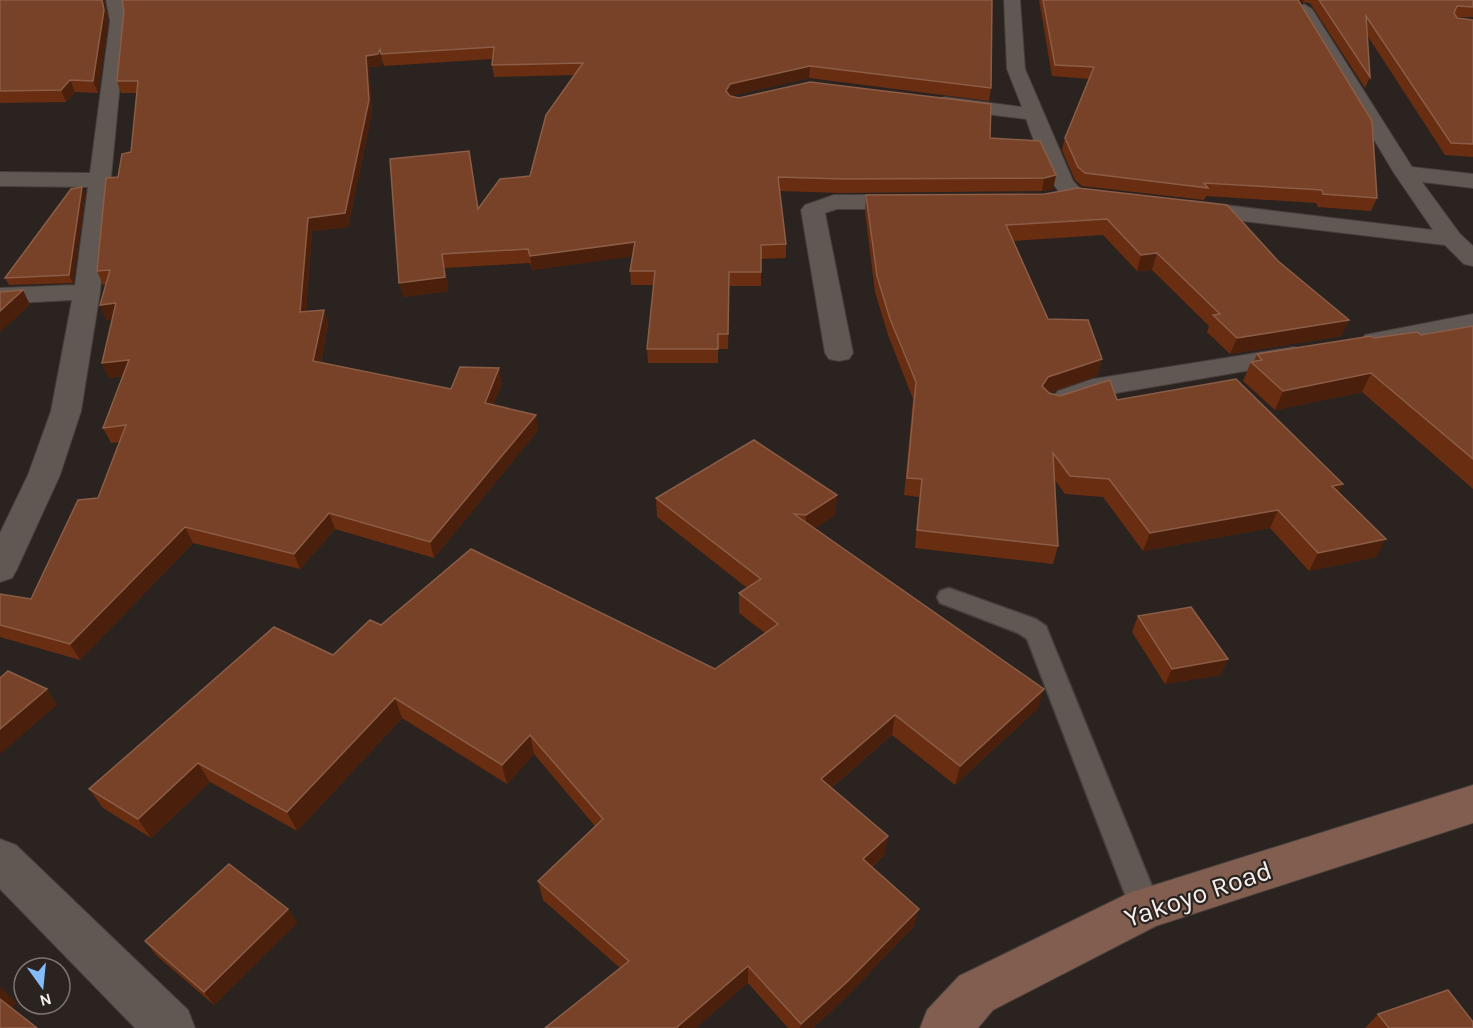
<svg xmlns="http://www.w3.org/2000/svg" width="1473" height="1028" font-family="Karla,sans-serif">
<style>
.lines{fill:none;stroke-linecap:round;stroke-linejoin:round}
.lane-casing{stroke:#453e3b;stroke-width:3}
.street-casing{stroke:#453e3b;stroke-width:2}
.secondary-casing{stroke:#453e3b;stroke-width:2}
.lane{fill:#615753;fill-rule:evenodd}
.street{fill:#615753;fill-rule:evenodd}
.secondary{fill:#815e4f;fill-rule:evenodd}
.wall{fill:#692d11}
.shaded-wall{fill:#4a200c}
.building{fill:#784228;stroke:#8b5d47;stroke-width:1.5}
.labels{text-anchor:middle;stroke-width:4.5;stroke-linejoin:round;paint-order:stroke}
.near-street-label{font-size:27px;fill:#f5efed;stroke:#2b231f}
</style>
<rect width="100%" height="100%" fill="#2b231f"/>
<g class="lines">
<defs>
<polygon id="lane" points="949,588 1036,619 1046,626 1161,908 1156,918 1145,923 1134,918 1027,639 1018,633 940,603 937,597 940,591"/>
<g id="street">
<polygon points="106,0 122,0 126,21 100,292 81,411 60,475 17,569 12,578 0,582 0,533 28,475 51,411 72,300 0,304 0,288 75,285 88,187 0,186 0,172 90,173 110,21"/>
<path d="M1004,0H1020L1025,69L1073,181L1085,194L1082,199C1050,207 1036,143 1026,119L945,109L938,107L935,103L938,99L945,97L1022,107L1007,69Z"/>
<polygon points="1304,4 1312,9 1412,167 1473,174 1473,188 1422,182 1460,234 1473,246 1473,266 1464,264 1445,245 1192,215 1184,213 1180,208 1184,203 1192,201 1433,230 1394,173 1296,9"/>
<polygon points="834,195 910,195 918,197 921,202 918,207 910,209 837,209 825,213 853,353 849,359 839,361 829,359 825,353 801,210 805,205"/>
<polygon points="1473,314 1473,330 1375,349 1365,347 1361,341 1365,335 1375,333"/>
<polygon points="1294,347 1304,349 1308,355 1304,361 1099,396 1068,406 1058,403 1053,397 1058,391 1093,379"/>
<polygon points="0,839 16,845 188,1010 195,1028 135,1028 0,889"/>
</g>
<polygon id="secondary" points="1473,785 1473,823 1156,926 993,1010 978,1028 920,1028 927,1010 959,976 1129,893"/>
</defs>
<use href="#lane" class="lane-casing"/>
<use href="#street" class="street-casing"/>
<use href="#secondary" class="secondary-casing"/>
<use href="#lane" class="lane"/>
<use href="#street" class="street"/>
<use href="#secondary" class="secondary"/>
</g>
<g class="wall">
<polygon points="0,0 104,0 108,21 98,93 75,92 66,102 0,103"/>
<polygon points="992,0 991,88 989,101 809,78 730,96 990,138 1056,175 1053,189 1042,191 841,193 779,191 786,244 786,258 761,259 761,286 729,286 728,349 718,349 718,363 648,363 647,349 654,285 631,285 630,271 632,256 532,270 530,263 445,268 448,291 403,297 479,209 530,176 575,75 494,77 492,65 493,59 384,66 382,60 381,66 369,67 372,112 348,227 312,231 306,312 324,310 328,324 321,362 451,389 502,383 493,405 538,430 434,558 335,529 300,569 193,543 80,660 0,637 0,594 31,599 98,498 120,442 111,443 103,428 123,376 109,378 102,363 112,319 106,320 106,285 103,285 97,271 118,177 131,152 137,93 121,93 117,81 124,10"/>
<polygon points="1039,0 1473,0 1473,17 1456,17 1457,18 1473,20 1473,157 1445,155 1367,35 1370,77 1365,88 1310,3 1303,2 1300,4 1377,198 1371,211 1318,207 1316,203 1206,196 1204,200 1082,186 1075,180 1062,150 1065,138 1090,79 1052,76"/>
<polygon points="85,194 73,283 9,285 5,278"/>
<polygon points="1045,194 1278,261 1349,320 1341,336 1230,354 1207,332 1209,326 1152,270 1137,271 1103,235 1013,241 1048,319 1102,359 1097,376 1048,393 1060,396 1117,400 1339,493 1376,557 1309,571 1270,528 1143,551 1103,497 1065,494 1054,479 1058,546 1053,564 915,548 919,497 904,495 913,399 888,335 875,292 865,211 866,195"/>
<polygon points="1473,326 1473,489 1362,392 1275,410 1243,381 1251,362 1254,361 1257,354 1374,338 1421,335"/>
<polygon points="837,495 835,515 815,528 1038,708 955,785 892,735 831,788 888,836 884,855 872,867 914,926 845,998 813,1028 788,1028 748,983 620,968 543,900 538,881 595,826 534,754 507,784 402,718 297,831 210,782 151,838 103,808 89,789 333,655 381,625 715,669 765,633 739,613 739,593 747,588 657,517 656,498"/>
<polygon points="1138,616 1228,659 1220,675 1165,684 1132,632"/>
<polygon points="288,909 297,923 214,1005 156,955 145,941"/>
<polygon points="1378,1014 1473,1028 1366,1028 1366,1027"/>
</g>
<g class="shaded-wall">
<polygon points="102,0 104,0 108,21 98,93 93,81"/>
<polygon points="1297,0 1304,0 1303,2 1294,10"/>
<polygon points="380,49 382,60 381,66 369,67 372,112 348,227 312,231 305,326 300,312 308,218 366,56"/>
<polygon points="810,66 809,78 730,96 726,91 730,84"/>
<polygon points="70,80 75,92 66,102 61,90"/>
<polygon points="1056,175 1053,189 1042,191 1044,178"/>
<polygon points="82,187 85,194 73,283 69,275"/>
<polygon points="635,242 636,256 532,270 530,256"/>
<polygon points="1157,253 1152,270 1137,271 1141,255"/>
<polygon points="442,254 448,291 403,297 399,283"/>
<polygon points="23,290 30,305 0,332 0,311"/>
<polygon points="116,303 122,318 106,320 100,305"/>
<polygon points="324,310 328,324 318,376 313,361"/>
<polygon points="1349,320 1341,336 1230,354 1237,338"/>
<polygon points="1102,359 1097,376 1044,394 1042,386 1048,377"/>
<polygon points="129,360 136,374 109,378 102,363"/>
<polygon points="499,368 502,383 488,418 485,403"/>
<polygon points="1371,373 1362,392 1275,410 1283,391"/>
<polygon points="536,415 538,430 434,558 430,542"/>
<polygon points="1343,484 1334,502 1332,486"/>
<polygon points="837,495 835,515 805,535 806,515"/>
<polygon points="1278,510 1270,528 1143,551 1150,533"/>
<polygon points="329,513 335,529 300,569 294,554"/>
<polygon points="185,527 193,543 80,660 70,644"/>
<polygon points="1386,539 1376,557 1309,571 1318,553"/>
<polygon points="1228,659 1220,675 1165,684 1172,669"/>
<polygon points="47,689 57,705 0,754 0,729"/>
<polygon points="1044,689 1038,708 955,785 960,766"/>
<polygon points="395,698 402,718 297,831 287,812"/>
<polygon points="895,715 892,735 819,798 821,779"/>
<polygon points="530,735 534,754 507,784 502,765"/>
<polygon points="198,763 210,782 151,838 138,819"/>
<polygon points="888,836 884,855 860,877 863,859"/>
<polygon points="288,909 297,923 214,1005 204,992"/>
<polygon points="919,909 914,926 845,998 813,1028 800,1028 801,1024"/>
<polygon points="748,966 748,983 696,1028 676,1028"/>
<polygon points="0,987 17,1003 10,1009 0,1000"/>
</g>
<g class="building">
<polygon points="0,0 102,0 104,10 93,81 70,80 61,90 0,91"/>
<polygon points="122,0 992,0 991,88 810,66 730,84 726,91 730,96 739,98 810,82 991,104 990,138 1040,141 1056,175 1044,178 842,179 778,177 786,244 761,245 761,272 729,272 728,334 718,334 718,349 647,349 655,271 630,271 635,242 530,256 528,249 442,254 445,277 399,283 390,159 469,151 478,209 500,179 530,176 546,115 583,63 492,65 494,47 381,54 380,49 378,54 366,56 369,100 345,213 308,218 300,312 324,310 313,361 451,389 460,367 499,368 485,403 536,415 430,542 329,513 294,554 185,527 70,644 0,625 0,594 31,599 78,500 98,498 126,425 103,428 129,360 102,363 116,303 100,305 110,270 97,271 106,178 118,177 122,154 131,152 138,81 117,81 124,10"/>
<polygon points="1043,0 1298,0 1372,121 1377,198 1323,194 1322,190 1204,183 1208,188 1085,173 1078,167 1065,138 1094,67 1055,65"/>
<polygon points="1319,0 1473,0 1473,7 1457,6 1454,13 1457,18 1473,20 1473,144 1451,143 1366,16 1370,77"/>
<polygon points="82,187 69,275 5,278 71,189"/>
<polygon points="1078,188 1227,205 1278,261 1349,320 1237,338 1213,315 1220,314 1157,253 1141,255 1107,219 1006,225 1048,319 1088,320 1102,359 1048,377 1042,386 1049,393 1060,396 1110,380 1117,400 1236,379 1343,484 1332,486 1386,539 1318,553 1278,510 1150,533 1109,479 1070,476 1053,453 1058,546 917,530 922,479 907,478 916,382 890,319 877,276 866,195 1045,194"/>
<polygon points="23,290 0,311 0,292"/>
<polygon points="1473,326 1473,459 1371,373 1283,391 1251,362 1262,360 1257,354 1371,336 1374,338 1417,332 1421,335"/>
<polygon points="754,440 837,495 806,515 794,514 1044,689 960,766 895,715 821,779 888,836 863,859 919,909 848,981 801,1024 748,966 676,1028 545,1028 629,961 538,881 603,819 530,735 502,765 395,698 287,812 198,763 138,819 89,789 274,627 333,655 370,620 381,625 471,549 715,669 778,624 739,593 761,579 656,498"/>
<polygon points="1191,607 1228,659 1172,669 1138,616"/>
<polygon points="8,671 47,689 0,729 0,678"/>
<polygon points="229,864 288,909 204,992 145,941"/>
<polygon points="1448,990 1473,1022 1473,1028 1389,1028 1378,1014"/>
<polygon points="0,999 37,1028 0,1028"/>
</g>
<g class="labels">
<g class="near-street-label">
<text transform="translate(1198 894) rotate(-19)" y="9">Yakoyo Road</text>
</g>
</g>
<g transform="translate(42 986) rotate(165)"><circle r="28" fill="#2b231f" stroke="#7c7571" stroke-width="1.5"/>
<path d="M0-4.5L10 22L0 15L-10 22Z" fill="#84bcfb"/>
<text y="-9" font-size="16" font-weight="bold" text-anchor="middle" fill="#f5efed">N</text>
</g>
</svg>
